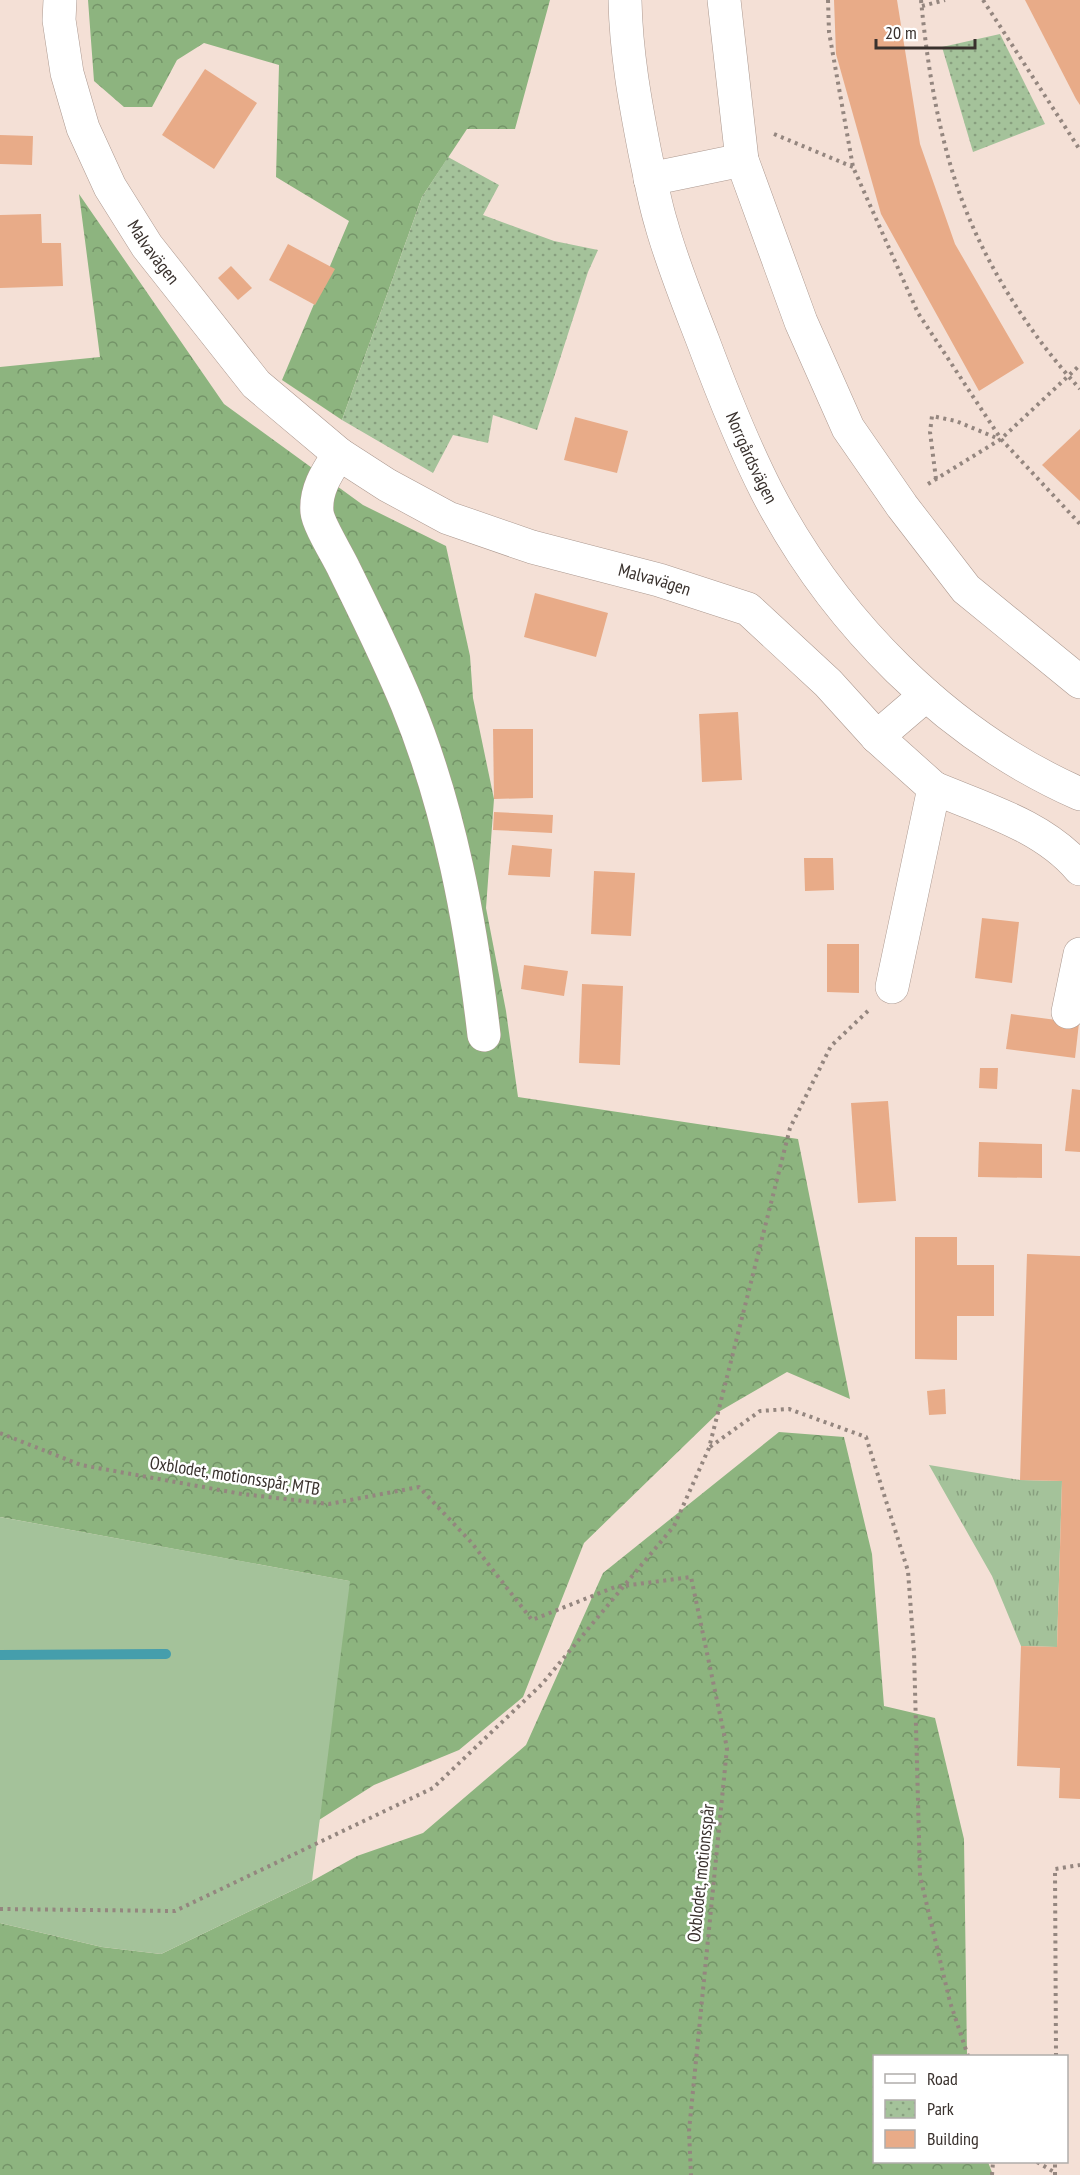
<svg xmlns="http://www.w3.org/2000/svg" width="1080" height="2175" font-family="'PT Sans Narrow',sans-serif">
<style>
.grass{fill:url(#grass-tufts)}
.forest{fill:url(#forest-crowns)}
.park{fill:url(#park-dots)}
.pitch{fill:#a4c29a}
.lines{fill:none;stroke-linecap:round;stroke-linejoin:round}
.stream{stroke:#459eac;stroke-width:10}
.building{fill:#e8ab88}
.minor-casing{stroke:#ac9990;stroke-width:34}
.path{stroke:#94867f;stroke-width:4;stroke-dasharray:3 4.5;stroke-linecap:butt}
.minor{stroke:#fff;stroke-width:33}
.labels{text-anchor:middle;stroke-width:5;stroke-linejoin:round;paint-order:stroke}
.street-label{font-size:18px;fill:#39312d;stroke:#fff}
</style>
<defs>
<pattern id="grass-tufts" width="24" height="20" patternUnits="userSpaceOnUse" patternTransform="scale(1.5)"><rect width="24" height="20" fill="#a4c29a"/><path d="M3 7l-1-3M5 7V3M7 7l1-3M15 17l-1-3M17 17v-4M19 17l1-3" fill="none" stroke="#879e7e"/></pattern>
<pattern id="forest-crowns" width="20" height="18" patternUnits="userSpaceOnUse" patternTransform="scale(1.5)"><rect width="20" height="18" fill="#8db47f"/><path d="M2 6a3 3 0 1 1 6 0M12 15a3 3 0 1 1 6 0" fill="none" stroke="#749368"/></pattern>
<pattern id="park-dots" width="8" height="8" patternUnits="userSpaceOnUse" patternTransform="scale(1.5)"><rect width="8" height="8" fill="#a4c29a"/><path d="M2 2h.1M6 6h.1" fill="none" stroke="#879e7e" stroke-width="1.8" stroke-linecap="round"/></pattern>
</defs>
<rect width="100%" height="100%" fill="#f4e0d6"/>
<polygon class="grass" points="929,1465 1020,1480 1062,1481 1057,1647 1021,1646 992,1576"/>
<g class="forest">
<polygon points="88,0 550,0 515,129 467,129 422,197 342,420 282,380 349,221 276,177 279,65 204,43 177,60 152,107 124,107 94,81"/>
<polygon points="79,194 224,404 363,505 446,546 470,656 473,698 494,799 486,908 506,1011 518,1097 798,1139 850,1399 787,1372 720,1411 584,1543 523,1697 459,1750 374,1785 319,1820 349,1581 0,1517 0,367 100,357"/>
<polygon points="779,1432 844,1437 872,1554 884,1706 935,1718 964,1839 967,2056 874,2056 874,2162 988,2162 993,2175 0,2175 0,1923 102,1947 161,1954 312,1881 357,1856 423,1833 526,1745 603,1573"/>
</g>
<g class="park">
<polygon points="1000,34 1045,124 973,152 942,47"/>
<polygon points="448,157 499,185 483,215 554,241 598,250 588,272 537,430 493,415 488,443 453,435 433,473 342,420 422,197"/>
</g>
<polygon class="pitch" points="0,1517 350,1581 312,1881 161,1954 102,1947 0,1923"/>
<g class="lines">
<polyline class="stream" points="0,1655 166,1654"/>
</g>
<g class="building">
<polygon points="834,0 897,0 920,144 955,244 1024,363 979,391 881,214 836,54"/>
<polygon points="1025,0 1080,0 1080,105 1076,99"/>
<polygon points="205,69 257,103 214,169 162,135"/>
<polygon points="0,135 33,136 32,165 0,164"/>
<polygon points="41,214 42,243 61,243 63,286 0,288 0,215"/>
<polygon points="288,244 335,269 315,305 269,280"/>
<polygon points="231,266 252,288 238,300 218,278"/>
<polygon points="575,417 628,431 617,473 564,460"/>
<polygon points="1080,429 1080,501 1042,465"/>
<polygon points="535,593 608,613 596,657 524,637"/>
<polygon points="738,712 742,780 702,782 699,714"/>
<polygon points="493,729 533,729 533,798 494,799"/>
<polygon points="494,812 553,815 552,833 493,830"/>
<polygon points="512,845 552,849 550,877 508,875"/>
<polygon points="804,858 833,858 834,890 805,891"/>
<polygon points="594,871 635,873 631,936 591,934"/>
<polygon points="982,918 1019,922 1012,983 975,978"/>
<polygon points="827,944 859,944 859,993 827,992"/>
<polygon points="524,965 568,971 564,996 521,989"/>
<polygon points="582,984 623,986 620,1065 579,1063"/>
<polygon points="1011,1014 1079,1023 1075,1058 1006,1049"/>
<polygon points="980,1068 998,1068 997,1089 979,1088"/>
<polygon points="1072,1089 1080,1090 1080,1152 1065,1151"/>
<polygon points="888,1101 896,1201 858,1203 851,1103"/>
<polygon points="979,1142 1042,1144 1042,1178 978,1177"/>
<polygon points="915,1237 957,1237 957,1265 994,1265 994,1316 957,1316 957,1360 915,1359"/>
<polygon points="1027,1254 1080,1256 1080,1799 1059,1798 1060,1768 1017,1766 1021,1646 1057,1647 1062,1481 1020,1480"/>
<polygon points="945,1389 946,1414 929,1415 927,1391"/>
</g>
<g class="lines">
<defs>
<g id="minor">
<path id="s1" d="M60,0L59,20L67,73L83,128L110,187L147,246L256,384L339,454L387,485L448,518L532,547L659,580L748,609L828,683L877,737L926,695"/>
<path id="s2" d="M625,0C626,52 635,102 645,153C650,176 654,200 661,223C672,263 688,302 703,341C722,392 742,443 767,492C834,621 946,735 1080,794"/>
<polyline points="724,0 742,160 801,322 848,428 902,506 966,589 1080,682"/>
<polyline points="650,179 742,160"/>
<path d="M339,454C328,471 315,489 317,512C318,524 338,556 344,569C366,614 388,658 407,704C450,809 471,923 484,1035"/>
<polyline points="877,737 934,788 892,987"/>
<path d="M934,788C984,809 1044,826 1080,869"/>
<polyline points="1068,1012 1080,954"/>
</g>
</defs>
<use href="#minor" class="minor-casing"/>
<g class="path">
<polyline points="828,0 829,32 853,167 918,313 1001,439 1080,524"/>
<path d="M921,0C928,72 940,146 967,213C993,277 1034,339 1080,389"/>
<polyline points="983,0 1080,150"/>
<polyline points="922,6 945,0"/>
<polyline points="774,134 853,167"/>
<polyline points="936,479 930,432 932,416 956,421 999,439"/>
<polyline points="928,484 1001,439 1080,365"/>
<polyline points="0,1433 81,1465 242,1494 329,1504 419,1487 471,1542 532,1620 615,1587 691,1577 727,1748 689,2131 691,2175"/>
<polyline points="710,1447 760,1411 789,1409 866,1437 908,1571 914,1652 920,1876 950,2002 968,2056"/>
<polyline points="0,1909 175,1911 433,1788 542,1684 674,1526 709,1448 790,1128 831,1046 870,1009"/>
<polyline points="1056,2056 1055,1869 1080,1865"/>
<polyline points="1037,2162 1054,2172"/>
<polyline points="992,2175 993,2162"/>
<polyline points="1055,2175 1055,2162"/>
</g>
<use href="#minor" class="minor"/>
</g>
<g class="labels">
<g class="street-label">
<text dy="6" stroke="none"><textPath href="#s1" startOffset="274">Malvavägen</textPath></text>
<text dy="6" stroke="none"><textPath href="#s2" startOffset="478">Norrgårdsvägen</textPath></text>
<text dy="6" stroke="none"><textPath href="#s1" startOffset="892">Malvavägen</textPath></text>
<text transform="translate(235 1476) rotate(9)" y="6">Oxblodet, motionsspår, MTB</text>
<text transform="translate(701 1873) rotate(-84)" y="6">Oxblodet, motionsspår</text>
</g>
</g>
<rect x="873" y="2055" width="195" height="108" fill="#ffffff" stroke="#b0adab" stroke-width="1.5"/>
<rect x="885" y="2074" width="30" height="9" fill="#ffffff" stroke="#b0adab" stroke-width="1.5"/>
<text x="927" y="2085" font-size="18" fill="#39312d">Road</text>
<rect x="885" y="2100" width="30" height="18" fill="url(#park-dots)" stroke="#b0adab" stroke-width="1.5"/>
<text x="927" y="2115" font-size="18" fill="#39312d">Park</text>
<rect x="885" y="2130" width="30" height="18" fill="#e8ab88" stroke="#b0adab" stroke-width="1.5"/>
<text x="927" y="2145" font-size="18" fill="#39312d">Building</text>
<path d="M876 39v9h99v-9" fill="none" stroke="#39312d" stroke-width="3"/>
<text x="885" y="39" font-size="18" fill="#39312d" stroke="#ffffff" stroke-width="4.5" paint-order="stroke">20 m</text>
</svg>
